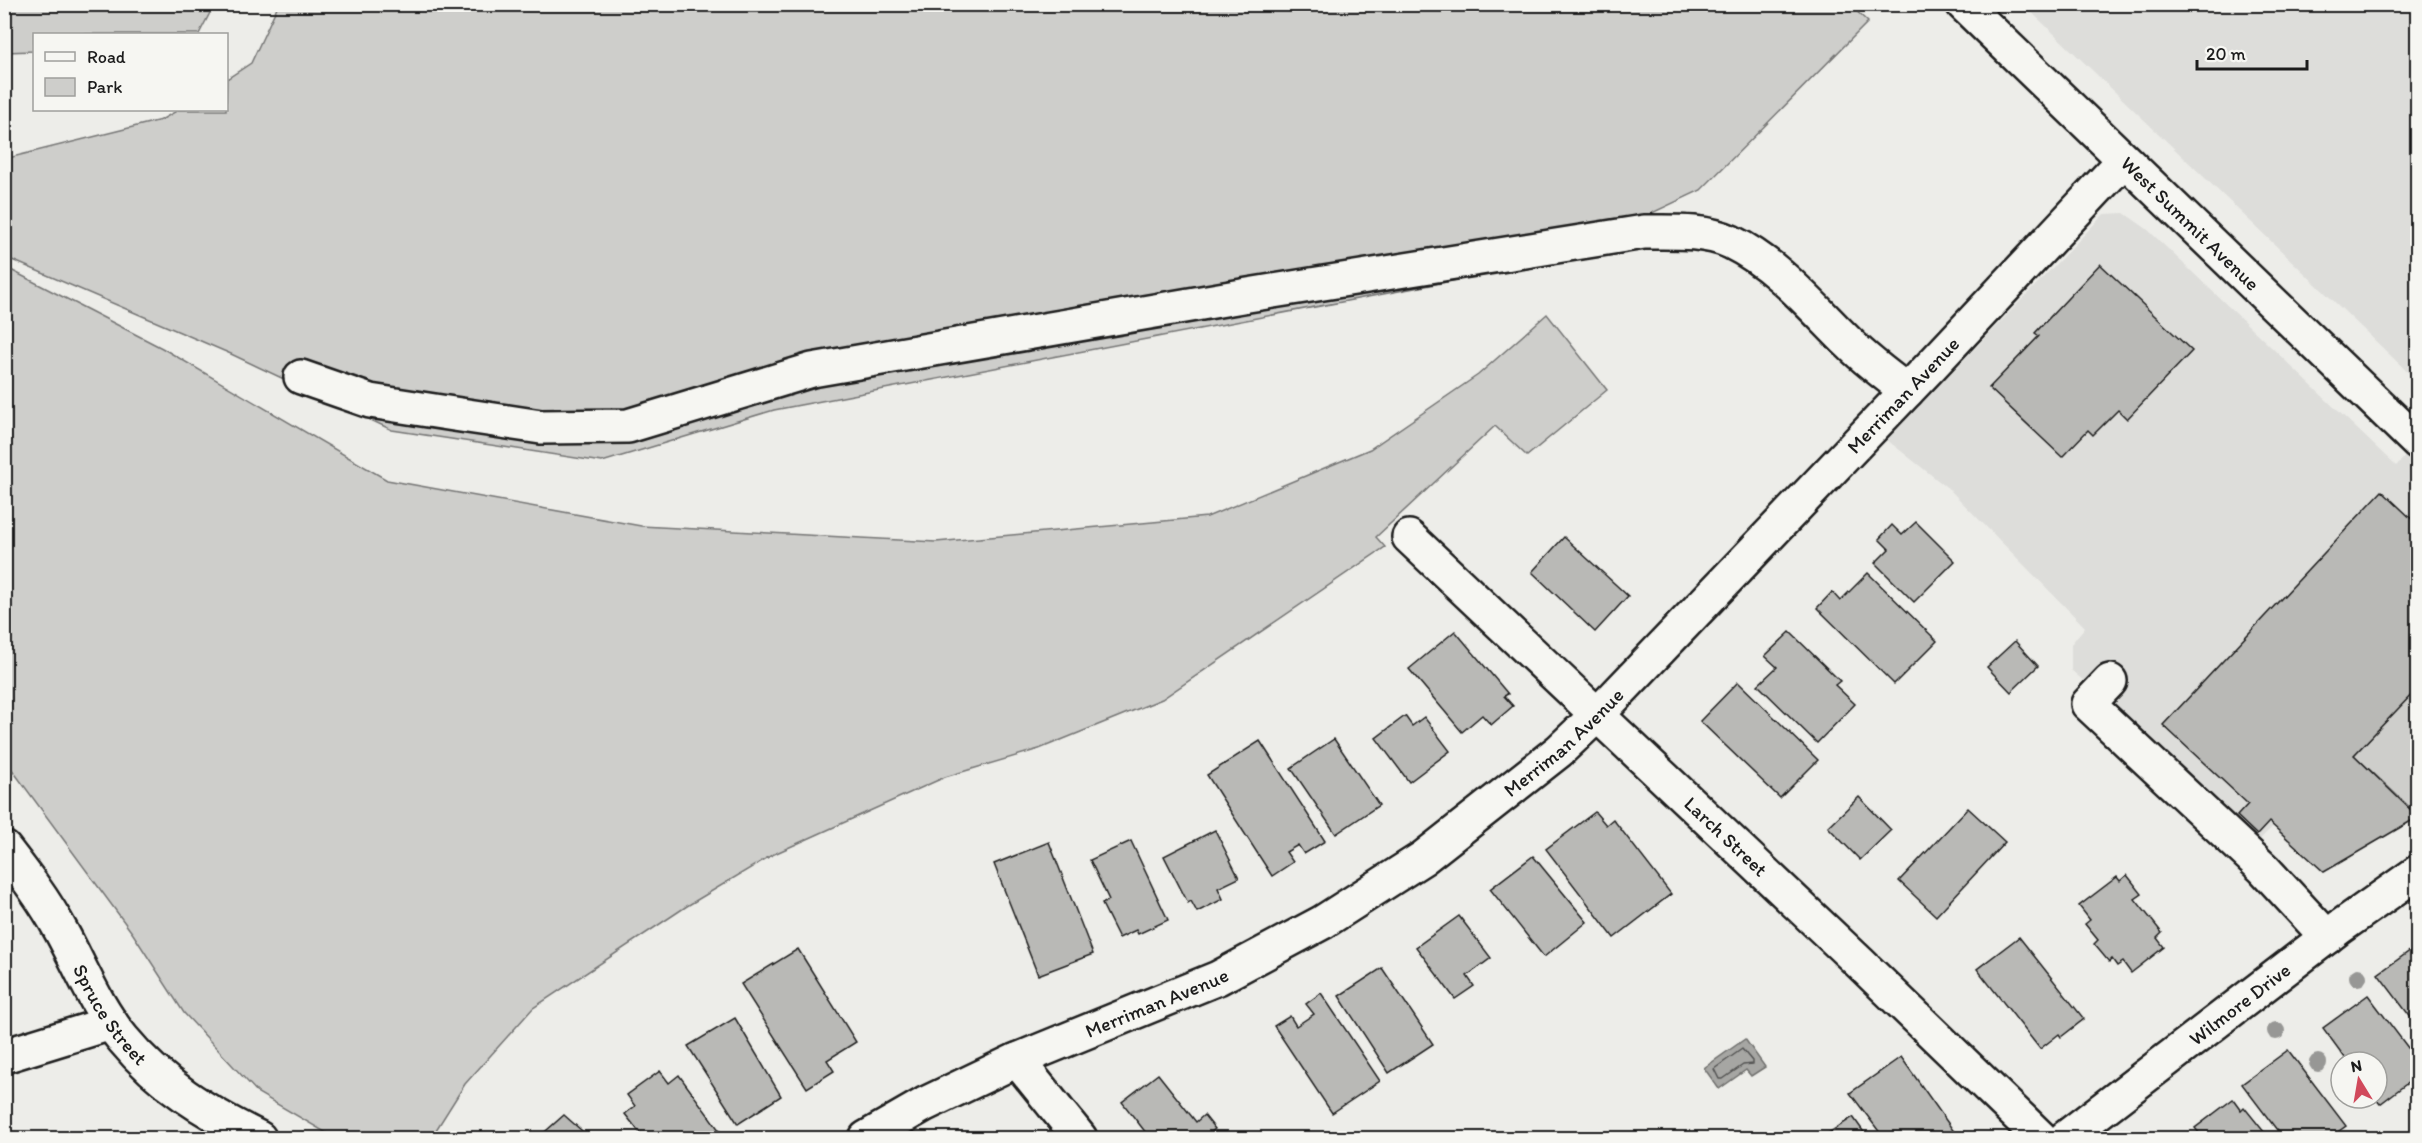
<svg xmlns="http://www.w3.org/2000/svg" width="2422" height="1143" font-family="Itim,sans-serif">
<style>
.built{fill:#ddddda}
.green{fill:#cececb;stroke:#757574;stroke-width:1.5}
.water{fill:#a6a6a3;stroke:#6f6f6d;stroke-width:1.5}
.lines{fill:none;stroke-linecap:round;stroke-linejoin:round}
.shore{stroke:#535352;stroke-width:1.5}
.building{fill:#b9b9b6;stroke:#1c1c1c;stroke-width:1.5}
.minor-casing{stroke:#1c1c1c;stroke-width:38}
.minor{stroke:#f6f6f2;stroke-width:33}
.tree{fill:#979795}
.labels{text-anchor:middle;stroke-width:6;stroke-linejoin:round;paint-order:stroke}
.street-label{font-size:20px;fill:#1c1c1c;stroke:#f6f6f2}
</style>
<rect width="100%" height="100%" fill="#edede9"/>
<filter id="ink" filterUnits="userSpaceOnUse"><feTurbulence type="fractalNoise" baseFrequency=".0167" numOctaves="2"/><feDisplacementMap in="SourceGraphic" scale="12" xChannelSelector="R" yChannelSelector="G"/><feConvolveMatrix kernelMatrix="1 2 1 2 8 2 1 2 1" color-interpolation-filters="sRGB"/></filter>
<g filter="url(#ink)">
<g class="built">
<polygon points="2024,5 2417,5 2417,381 2363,329"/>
<polygon points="2124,213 2147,229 2396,466 2417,444 2417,685 2255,844 2145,733 2071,670 2071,644 2085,627 1949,489 1887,440 2104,214"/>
</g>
<g class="green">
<polygon points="1849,4 1868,22 1701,190 1546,263 774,410 602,462 392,430 231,354 5,257 4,159 161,120 178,110 226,110 227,79 251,63 278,5"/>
<polygon points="4,5 5,4 214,5 199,34 34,34 34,51 5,52"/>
<polygon points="5,267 162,348 387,480 641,526 936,542 1207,517 1370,449 1478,375 1547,314 1607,390 1527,456 1495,426 1376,537 1385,547 1162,699 1039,749 945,777 772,855 687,906 533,1008 465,1084 431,1138 335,1138 258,1093 184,1013 133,934 5,760"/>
<polygon points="2417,688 2417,814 2354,755"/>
</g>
<polygon class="water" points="1745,1039 1765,1067 1751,1076 1746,1070 1719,1089 1704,1068"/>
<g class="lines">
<polygon class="shore" points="1742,1049 1752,1061 1752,1064 1743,1065 1723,1079 1719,1079 1714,1069"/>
</g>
<g class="building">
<polygon points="2100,264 2192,351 2127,419 2118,410 2093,435 2088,430 2062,457 1989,388 2039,336 2035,333"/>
<polygon points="2382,491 2418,525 2418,688 2354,755 2418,817 2324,872 2269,822 2257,835 2237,816 2248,804 2163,725"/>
<polygon points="1916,522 1955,561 1914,602 1875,563 1889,549 1879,539 1892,525 1902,535"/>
<polygon points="1564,537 1628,596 1595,632 1532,572"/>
<polygon points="1868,573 1937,641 1894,684 1817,608 1832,592 1840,601"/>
<polygon points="1455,631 1508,694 1504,696 1513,706 1491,725 1482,715 1462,732 1409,669"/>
<polygon points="1790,632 1840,681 1835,685 1855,704 1817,743 1758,685 1777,667 1765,656"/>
<polygon points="2015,641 2038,666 2011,692 1987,667"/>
<polygon points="1738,682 1818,760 1780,798 1700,721"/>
<polygon points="1405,716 1412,726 1424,717 1450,751 1409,782 1376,738"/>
<polygon points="1334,739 1379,805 1336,834 1291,768"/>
<polygon points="1260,741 1325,841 1304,854 1298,845 1286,852 1293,862 1272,876 1207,775"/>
<polygon points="1859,797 1891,830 1860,860 1828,827"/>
<polygon points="1968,808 2005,842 1936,916 1899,881"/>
<polygon points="1595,812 1606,825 1613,819 1671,894 1614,938 1546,849"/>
<polygon points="1215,830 1239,878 1218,888 1223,899 1197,912 1191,901 1188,903 1164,856"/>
<polygon points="1131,841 1168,920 1138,934 1136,930 1119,938 1102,904 1109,900 1090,860"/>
<polygon points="1049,842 1093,954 1038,975 994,864"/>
<polygon points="1533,856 1587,922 1544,957 1490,889"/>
<polygon points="2127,875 2142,894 2135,899 2162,933 2157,938 2164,947 2131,973 2123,962 2117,966 2112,959 2109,962 2094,944 2098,940 2085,924 2090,920 2079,906 2117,877 2120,881"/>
<polygon points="1459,916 1491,958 1467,976 1474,986 1455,999 1416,947"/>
<polygon points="2019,937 2084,1019 2061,1037 2059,1034 2040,1049 1977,969"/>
<polygon points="2418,945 2418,1027 2378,974"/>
<polygon points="798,949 856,1042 827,1060 834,1071 807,1088 741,984"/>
<polygon points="1382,968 1433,1044 1389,1073 1339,996"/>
<polygon points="1321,993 1380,1081 1332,1113 1274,1026 1290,1016 1296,1026 1314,1014 1306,1004"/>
<polygon points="2368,995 2418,1061 2418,1075 2380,1104 2375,1098 2377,1098 2377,1062 2348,1062 2323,1028"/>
<polygon points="735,1018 781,1096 738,1124 688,1046"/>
<polygon points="2288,1050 2346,1126 2329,1138 2283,1138 2242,1084"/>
<polygon points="1901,1057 1955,1133 1947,1138 1884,1138 1850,1093"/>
<polygon points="660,1071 669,1083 679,1075 722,1134 716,1138 644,1138 625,1114 635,1106 627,1095"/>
<polygon points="1158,1074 1196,1122 1204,1115 1215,1129 1205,1137 1206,1138 1150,1138 1122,1102"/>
<polygon points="2233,1099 2241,1110 2244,1107 2269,1138 2203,1138 2195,1128"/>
<polygon points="564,1115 590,1138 538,1138"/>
<polygon points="1853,1117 1868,1138 1821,1138"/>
</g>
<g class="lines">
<defs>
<g id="minor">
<path id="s1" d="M1963,4L2418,443"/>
<path d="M301,377L370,401L454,414L541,427L628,426L812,370L1248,295L1644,232C1672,232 1705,230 1731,242C1778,265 1813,308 1850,344C1867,361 1887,376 1907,391"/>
<path id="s2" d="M1409,537L1860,963L2041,1138"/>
<polyline points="2110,681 2088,704 2264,869 2327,937"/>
<path id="s3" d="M4,848C25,875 45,901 61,931C81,967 96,1007 123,1039C161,1085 206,1112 259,1138"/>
<polyline points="4,1056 111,1023"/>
<polyline points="1017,1060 1080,1138"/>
<path id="s4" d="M866,1138L925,1104L1017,1060L1218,978L1323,922L1423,858L1559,751L1597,715L1931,366L2124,160"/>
<path id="s5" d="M2065,1138L2340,927L2418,872"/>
</g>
</defs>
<use href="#minor" class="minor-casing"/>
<use href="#minor" class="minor"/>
</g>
<g class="tree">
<circle cx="2358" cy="977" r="9"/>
<circle cx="2276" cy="1031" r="9"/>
<circle cx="2318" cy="1063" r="9"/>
</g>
</g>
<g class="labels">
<g class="street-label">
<text dy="7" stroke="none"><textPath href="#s1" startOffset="316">West Summit Avenue</textPath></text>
<text dy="7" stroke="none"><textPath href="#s4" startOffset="1293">Merriman Avenue</textPath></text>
<text dy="7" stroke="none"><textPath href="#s4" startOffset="807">Merriman Avenue</textPath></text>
<text dy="7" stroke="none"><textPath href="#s2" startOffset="436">Larch Street</textPath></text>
<text dy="7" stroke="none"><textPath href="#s4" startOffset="321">Merriman Avenue</textPath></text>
<text dy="7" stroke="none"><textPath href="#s5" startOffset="220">Wilmore Drive</textPath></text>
<text dy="7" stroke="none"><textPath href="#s3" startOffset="198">Spruce Street</textPath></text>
</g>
</g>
<rect width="2422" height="1143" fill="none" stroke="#f6f6f2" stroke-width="24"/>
<rect x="12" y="12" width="2398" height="1119" fill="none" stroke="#1c1c1c" stroke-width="2" filter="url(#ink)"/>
<rect x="33" y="33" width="195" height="78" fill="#f6f6f2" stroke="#9f9f9c" stroke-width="1.5"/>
<rect x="45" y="52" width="30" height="9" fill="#f6f6f2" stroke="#9f9f9c" stroke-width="1.5"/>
<text x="87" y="63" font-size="18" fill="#1c1c1c">Road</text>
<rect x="45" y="78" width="30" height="18" fill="#cececb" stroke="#9f9f9c" stroke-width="1.5"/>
<text x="87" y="93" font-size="18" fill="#1c1c1c">Park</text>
<g transform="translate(2359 1080) rotate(349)"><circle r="28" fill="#f6f6f2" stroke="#9f9f9c" stroke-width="1.5"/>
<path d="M0-4.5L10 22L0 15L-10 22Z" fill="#d1495b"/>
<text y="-9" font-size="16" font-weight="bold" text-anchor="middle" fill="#1c1c1c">N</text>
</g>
<path d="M2197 60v9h110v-9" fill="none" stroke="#1c1c1c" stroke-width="3"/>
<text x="2206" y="60" font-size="18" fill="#1c1c1c" stroke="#f6f6f2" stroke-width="4.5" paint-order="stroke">20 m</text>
</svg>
